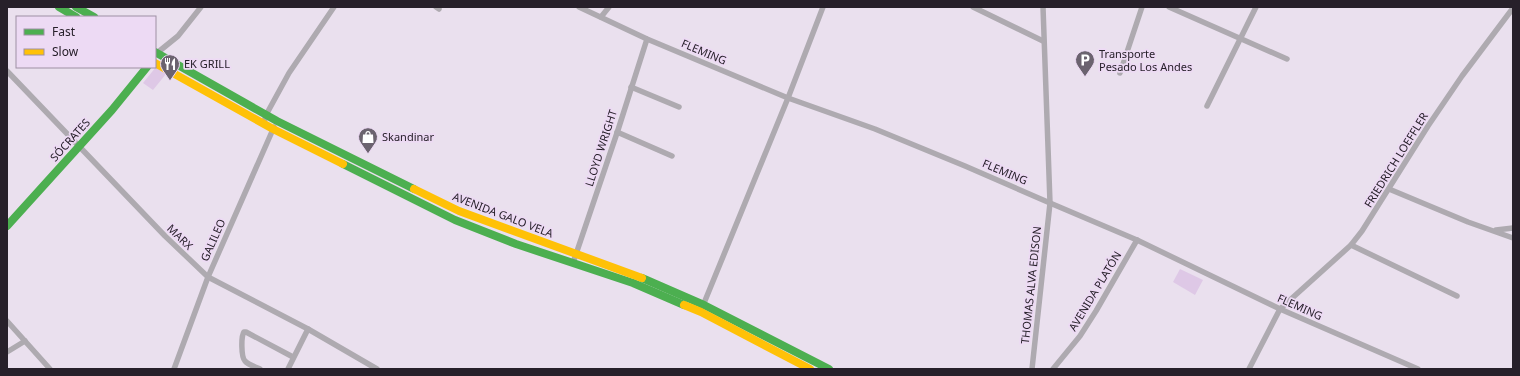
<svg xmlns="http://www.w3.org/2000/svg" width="1520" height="376" font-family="'Noto Sans',sans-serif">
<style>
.green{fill:#dec8e6}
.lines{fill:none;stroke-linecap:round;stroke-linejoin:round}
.street{stroke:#aeaab0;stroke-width:5.5}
.fast{stroke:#4caf50;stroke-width:8}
.slow{stroke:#ffc107;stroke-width:8}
.labels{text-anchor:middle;stroke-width:3.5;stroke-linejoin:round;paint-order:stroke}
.street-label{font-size:11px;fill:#27202a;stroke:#eddaf4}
.poi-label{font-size:11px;fill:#27202a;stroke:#eddaf4;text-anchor:start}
</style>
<rect width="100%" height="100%" fill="#eae0ee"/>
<g class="green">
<polygon points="156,67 166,74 153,90 143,83"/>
<polygon points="1180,269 1203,280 1195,295 1173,282"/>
</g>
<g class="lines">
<g class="street">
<polyline points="436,7 439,9"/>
<polyline points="579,7 647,39 788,98 875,129 965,166 1050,203 1137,240 1280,309 1418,369"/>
<polyline points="973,7 1043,41"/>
<polyline points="1169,7 1287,59"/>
<polyline points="601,17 609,7"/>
<polyline points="157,53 178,36 201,7"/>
<polyline points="7,71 165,236 208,277 308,329 377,369"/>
<polyline points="1120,73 1142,7"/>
<polyline points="631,87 679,107"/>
<polyline points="1207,106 1256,7"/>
<polyline points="264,123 266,115 289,73 334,7"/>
<polyline points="617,132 672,156"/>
<polyline points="1389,189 1468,222 1513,238"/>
<polyline points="1496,230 1513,228"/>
<polyline points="1351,245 1457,296"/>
<polyline points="573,263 618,130 647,39"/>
<polyline points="702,308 788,98 823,7"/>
<polyline points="7,321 50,369"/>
<polyline points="7,352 25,341"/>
<polyline points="174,369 208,277 274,127"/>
<path d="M260,369C256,367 248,365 245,361C241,357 241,336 244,332H246L293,357"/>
<polyline points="288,369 308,329"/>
<polyline points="1032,369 1050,203 1043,7"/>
<polyline points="1053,369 1080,336 1096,311 1137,240"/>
<polyline points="1249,369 1280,309 1351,245 1362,231 1428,126 1462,76 1513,8"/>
</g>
<g class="fast">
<polyline points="59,7 76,17"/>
<polyline points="76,7 94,17"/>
<polyline points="155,52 277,121 414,189"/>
<polyline points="343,164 455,220 516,244 633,283 684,305"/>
<polyline points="7,226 112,110 147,67"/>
<polyline points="642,278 704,305 829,369"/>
</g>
<g class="slow">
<polyline points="155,63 273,129 343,164"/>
<polyline points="414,189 459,211 642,278"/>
<polyline points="684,305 701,312 810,369"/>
</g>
</g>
<defs>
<symbol id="parking-pin" viewBox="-11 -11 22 30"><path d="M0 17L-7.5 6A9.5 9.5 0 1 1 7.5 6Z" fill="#6b636f" stroke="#eddaf4"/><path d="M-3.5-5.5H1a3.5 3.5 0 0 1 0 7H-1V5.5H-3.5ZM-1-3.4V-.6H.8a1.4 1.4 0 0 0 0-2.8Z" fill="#fff"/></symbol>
<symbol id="restaurant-pin" viewBox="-11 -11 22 30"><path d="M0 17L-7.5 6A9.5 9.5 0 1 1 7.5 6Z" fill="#6b636f" stroke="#eddaf4"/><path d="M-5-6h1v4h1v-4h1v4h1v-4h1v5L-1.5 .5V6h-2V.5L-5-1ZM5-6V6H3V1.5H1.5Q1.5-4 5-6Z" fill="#fff"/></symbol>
<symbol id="shop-pin" viewBox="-11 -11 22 30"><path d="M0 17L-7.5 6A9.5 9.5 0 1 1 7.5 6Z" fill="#6b636f" stroke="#eddaf4"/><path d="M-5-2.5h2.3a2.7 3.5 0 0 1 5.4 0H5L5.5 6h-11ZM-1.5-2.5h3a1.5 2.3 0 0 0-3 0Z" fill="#fff"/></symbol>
</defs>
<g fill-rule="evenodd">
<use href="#parking-pin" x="1074" y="49" width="22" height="30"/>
<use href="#restaurant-pin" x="159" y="53" width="22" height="30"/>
<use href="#shop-pin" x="357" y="126" width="22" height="30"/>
</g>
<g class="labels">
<g class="street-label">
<text transform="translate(704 52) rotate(23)" y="4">FLEMING</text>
<text transform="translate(70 140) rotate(-48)" y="4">SÓCRATES</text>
<text transform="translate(601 148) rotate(-72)" y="4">LLOYD WRIGHT</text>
<text transform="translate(1396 160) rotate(-58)" y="4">FRIEDRICH LOEFFLER</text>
<text transform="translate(1005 172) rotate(23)" y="4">FLEMING</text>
<text transform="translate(503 215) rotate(21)" y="4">AVENIDA GALO VELA</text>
<text transform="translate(180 237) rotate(44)" y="4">MARX</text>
<text transform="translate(213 240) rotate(-66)" y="4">GALILEO</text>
<text transform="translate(1031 285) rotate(-84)" y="4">THOMAS ALVA EDISON</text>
<text transform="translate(1095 291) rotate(-59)" y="4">AVENIDA PLATÓN</text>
<text transform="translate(1300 307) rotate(24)" y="4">FLEMING</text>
</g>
<g class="poi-label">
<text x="1099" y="58">Transporte<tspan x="1099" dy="13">Pesado Los Andes</tspan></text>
<text x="184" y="68">EK GRILL</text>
<text x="382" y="141">Skandinar</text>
</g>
</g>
<rect width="1520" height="376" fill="none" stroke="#27202a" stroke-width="16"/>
<rect x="16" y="16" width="140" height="52" fill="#eddaf4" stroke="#9e90a3"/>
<rect x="24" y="29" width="20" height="6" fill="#4caf50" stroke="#9e90a3"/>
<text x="52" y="36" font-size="12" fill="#27202a">Fast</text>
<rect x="24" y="49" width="20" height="6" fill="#ffc107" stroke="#9e90a3"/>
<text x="52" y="56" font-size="12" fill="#27202a">Slow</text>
</svg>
